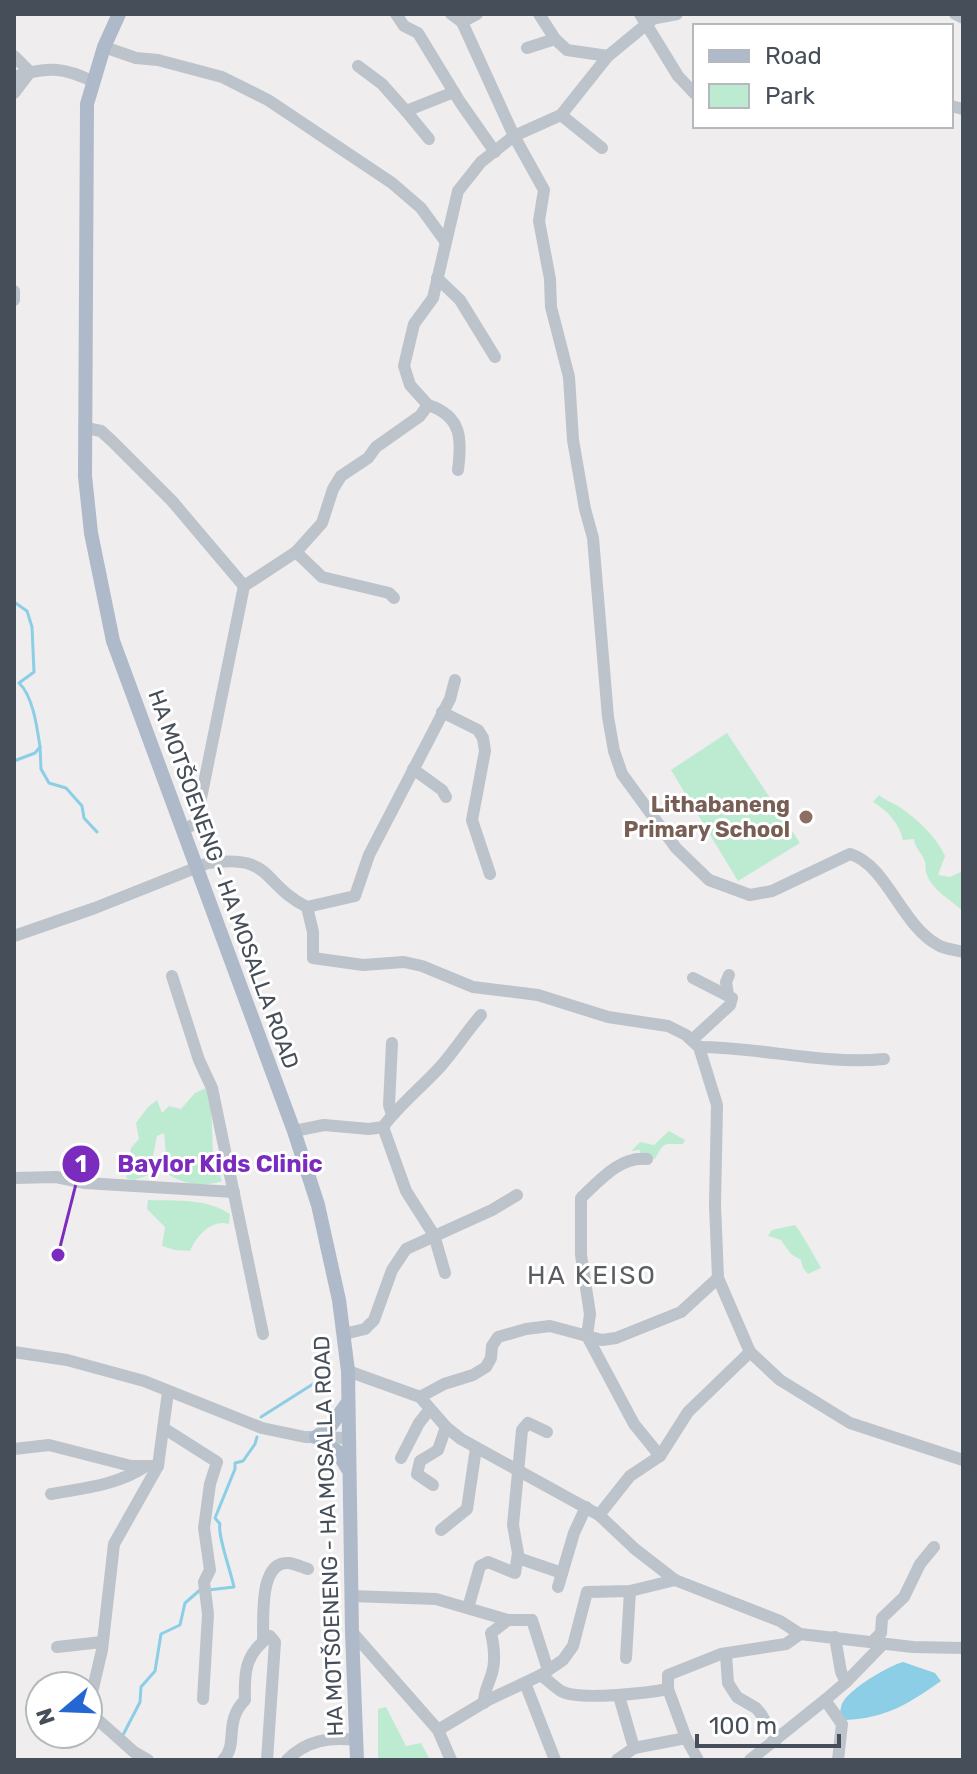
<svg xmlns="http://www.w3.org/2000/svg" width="977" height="1774" font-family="Rubik,sans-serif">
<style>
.green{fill:#bdebd1}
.water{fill:#8ccee6}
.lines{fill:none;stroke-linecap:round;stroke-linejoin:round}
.stream{stroke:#8ccee6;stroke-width:3}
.minor{stroke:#bcc3cb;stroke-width:12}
.major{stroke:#aebaca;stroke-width:14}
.education-dot{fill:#8d6e63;stroke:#fff;stroke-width:3}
.labels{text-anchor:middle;stroke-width:6;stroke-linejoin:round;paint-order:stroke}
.education-label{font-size:22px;font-weight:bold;fill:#785e54;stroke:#fff;text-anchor:end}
.street-label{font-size:22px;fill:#464f59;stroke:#fff}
.quarter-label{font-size:26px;letter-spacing:2px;fill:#5a5d61;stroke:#fff}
.leader{fill:none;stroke:#7b2cbf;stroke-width:3}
.callout-dot{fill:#7b2cbf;stroke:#fff;stroke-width:3}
.mark-label{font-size:24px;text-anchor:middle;font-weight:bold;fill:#fff}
.callout-label{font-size:24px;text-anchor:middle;font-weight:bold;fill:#7b2cbf;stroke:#fff;stroke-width:6;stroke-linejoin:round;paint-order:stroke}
</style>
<rect width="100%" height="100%" fill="#efeded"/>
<g class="green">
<polygon points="727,733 800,843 738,881 671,770"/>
<path d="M879,795C886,801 894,803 901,808C918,820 936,836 945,856L938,875L950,877L963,871V911C950,899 934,892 927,875C925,871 926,866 925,862C922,852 915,849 914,839L903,840C899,823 888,811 873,802Z"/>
<path d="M206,1088L211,1101L213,1156L222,1181C205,1187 183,1185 168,1174L164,1133L157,1136L149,1175L134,1180L126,1178L131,1148L139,1139L136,1123L148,1107L157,1100L162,1113L169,1106L181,1109L195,1093Z"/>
<path d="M669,1131L685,1140L683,1144C665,1145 665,1139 655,1159L640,1156V1150L631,1151L640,1142L654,1145Z"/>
<path d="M148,1200C178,1201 205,1198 230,1214L229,1224C212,1219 197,1235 190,1251L175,1250L162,1246L165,1227L147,1209Z"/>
<path d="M795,1225C799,1229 817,1260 821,1268L808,1274L803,1268L801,1260L791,1254L781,1240L768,1236L772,1230Z"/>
<polygon points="386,1707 406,1746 421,1743 430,1760 378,1760 378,1709"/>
</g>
<path class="water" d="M903,1662L935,1673L941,1681C908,1704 887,1718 845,1720L840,1715C840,1712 841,1704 843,1702C851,1688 888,1666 903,1662Z"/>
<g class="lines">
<g class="stream">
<path d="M14,602L27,611L32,627L34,672L19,683C33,696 37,727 40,747L35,753L14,761"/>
<polyline points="40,747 41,769 49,783 66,788 82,806 84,818 97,832"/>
<polyline points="261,1417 313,1384"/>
<path d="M208,1590L234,1587C231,1572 217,1534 220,1524L215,1518L235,1469V1463L243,1461L255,1444L257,1437"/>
<polyline points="123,1735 140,1702 141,1687 155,1671 161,1634 180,1625 185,1603 200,1590"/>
</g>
<g class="minor">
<polyline points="396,14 404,26 418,33 460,102 495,152"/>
<polyline points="451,14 462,22 477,14"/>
<polyline points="640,14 678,76 695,94"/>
<polyline points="955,14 963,18"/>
<polyline points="656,18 677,14"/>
<path d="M462,22L514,136L544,190L539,221L550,279L551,307L569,377L573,440L585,509L593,538L608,717L614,751L622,774L676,848L709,880L750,895L772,891L850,854C887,865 901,925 938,945C945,949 955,950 963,952"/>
<polyline points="555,39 567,50 608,56"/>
<polyline points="104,47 136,58 158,60 222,77 268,100 392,183 421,208 445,241"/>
<polyline points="527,48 555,39 539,14"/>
<polyline points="14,56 30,72 14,93"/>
<polyline points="358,66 382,84 406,111 454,92"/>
<path d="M14,77C46,66 64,67 94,82"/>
<polyline points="951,106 963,109"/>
<polyline points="406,111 429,139"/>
<polyline points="561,115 602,148"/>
<polyline points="437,278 460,300 495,357"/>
<polyline points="14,291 14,300"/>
<path d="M428,405C462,416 462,439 458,470"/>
<polyline points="86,428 101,431 112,441 172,501 244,586"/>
<polyline points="296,552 322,577 389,593 394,598"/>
<polyline points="455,680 450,699 369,855 355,896 307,907 313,932 313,958 363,965 404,962 422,966 473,987 538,995 608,1017 668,1026 686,1035 699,1047 717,1105 715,1205 718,1278 750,1352 780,1380 850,1423 963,1460"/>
<polyline points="442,712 478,730 483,738 485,751 472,820 490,874"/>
<polyline points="413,769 442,790 446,797"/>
<polyline points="183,830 198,822 199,808 244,586 296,552 322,523 333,489 341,476 368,458 376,447 420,416 428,405 410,385 404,366 414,324 433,298 458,191 481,162 514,136 561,115 608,56 659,14"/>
<path d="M14,936L95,908L208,863C274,854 260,883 307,907"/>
<polyline points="172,976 199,1060 212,1088 263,1334"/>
<polyline points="728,995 726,982 729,975"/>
<polyline points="692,1040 730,1005 732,998 693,978"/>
<polyline points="392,1043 389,1105 392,1115"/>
<path d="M699,1047C761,1047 822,1065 884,1059"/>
<polyline points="383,1127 406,1191 434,1235 445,1273"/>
<path d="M294,1131L324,1125L369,1129L383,1127C400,1104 422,1087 441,1066C455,1050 467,1031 481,1015"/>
<path d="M647,1159C620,1156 600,1180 581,1198V1255L590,1314L587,1336L634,1424L660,1456"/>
<polyline points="14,1178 56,1177 85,1183 234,1192"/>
<polyline points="344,1334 365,1329 374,1320 392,1270 406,1249 492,1210 517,1195"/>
<polyline points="14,1352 67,1360 144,1381 262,1428 305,1437 348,1438"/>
<polyline points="348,1371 420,1397 446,1427 461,1439 599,1515 635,1549 675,1580 780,1621 800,1634 913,1647 963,1648"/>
<polyline points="420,1397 444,1384 473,1375 486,1367 491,1358 492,1346 498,1337 526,1329 550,1326 602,1340 616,1338 681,1312 718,1278"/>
<polyline points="165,1429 217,1462 210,1484 204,1528 210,1570 204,1582 208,1614 203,1699"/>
<polyline points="14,1449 49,1445 131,1466 158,1466"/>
<polyline points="401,1458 419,1423 430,1409"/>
<polyline points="433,1485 417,1474 420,1461 438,1450 446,1427"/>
<path d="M51,1494C84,1488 118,1485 146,1466"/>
<polyline points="599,1515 630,1476 660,1456 688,1412 750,1352"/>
<polyline points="441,1530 467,1509 476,1448"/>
<polyline points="518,1558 562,1573"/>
<polyline points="558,1587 574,1533 586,1507"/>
<polyline points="351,1596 436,1599 508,1620 532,1620 548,1670"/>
<polyline points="468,1608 480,1566 488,1562 515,1573 518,1553 513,1525 522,1430 528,1423 547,1432"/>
<polyline points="352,1632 438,1730 451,1760"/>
<polyline points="835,1637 841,1672 846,1682"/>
<path d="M263,1641C264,1621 258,1560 289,1563C295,1564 302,1567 308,1569"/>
<polyline points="873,1641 881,1633 882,1618 904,1597 920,1564 934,1547"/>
<polyline points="57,1647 102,1642"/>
<polyline points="726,1654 728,1683 737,1697 756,1708 761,1714 776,1740"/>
<polyline points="626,1658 630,1591"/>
<path d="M541,1675C548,1680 554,1687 561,1691C578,1701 648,1693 668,1689V1675L721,1654L786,1644L800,1634"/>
<polyline points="525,1683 555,1760"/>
<polyline points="668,1689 686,1738 698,1760"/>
<polyline points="619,1696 634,1748"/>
<polyline points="825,1700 846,1682 883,1644"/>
<path d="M484,1703C484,1691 488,1686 491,1676C496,1663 494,1646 491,1633L508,1620"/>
<polyline points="88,1710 102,1650 114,1544 158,1466 168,1392"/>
<polyline points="88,1711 134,1752 148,1760"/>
<polyline points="438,1730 488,1700 541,1675 563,1660 573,1646 587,1592 630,1591 675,1580"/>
<path d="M223,1760C239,1744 223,1722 245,1700C244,1672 245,1654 270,1636L275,1642L267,1760"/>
<path d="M287,1760C307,1740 329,1737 356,1740"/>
<polyline points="617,1760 634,1748 686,1738"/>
<polyline points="750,1760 825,1700 842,1724 838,1760"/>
</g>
<g class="major">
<polyline points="119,14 104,47 87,104 85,476 91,533 113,641 294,1131 318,1205 339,1300 348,1371 352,1632 357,1760"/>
<polyline points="316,1437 337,1451 347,1468"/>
<polyline points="316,1437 330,1427 348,1402"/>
</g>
</g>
<circle class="education-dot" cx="806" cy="817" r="8"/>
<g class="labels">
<g class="education-label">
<text x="790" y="812">Lithabaneng<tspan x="790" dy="25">Primary School</tspan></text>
</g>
<g class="street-label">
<text transform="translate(224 879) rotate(70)" y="8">HA MOTŠOENENG - HA MOSALLA ROAD</text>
<text transform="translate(328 1536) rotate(-92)" y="8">HA MOTŠOENENG - HA MOSALLA ROAD</text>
</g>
<g class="quarter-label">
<text x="592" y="1284">HA KEISO</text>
</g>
</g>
<path class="leader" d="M58 1255L81 1164"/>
<g class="callout-dot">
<circle cx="58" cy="1255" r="8"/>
<circle cx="81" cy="1164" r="20"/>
</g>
<g class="mark-label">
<text x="81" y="1172">1</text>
</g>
<g class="callout-label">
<text x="220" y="1172">Baylor Kids Clinic</text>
</g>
<rect width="977" height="1774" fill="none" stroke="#464f59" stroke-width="32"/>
<rect x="693" y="24" width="260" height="104" fill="#ffffff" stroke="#b5b9bd" stroke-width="2"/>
<rect x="709" y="50" width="40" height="12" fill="#aebaca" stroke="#b5b9bd" stroke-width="2"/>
<text x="765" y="64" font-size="24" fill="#464f59">Road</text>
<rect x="709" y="84" width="40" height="24" fill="#bdebd1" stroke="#b5b9bd" stroke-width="2"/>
<text x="765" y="104" font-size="24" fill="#464f59">Park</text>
<g transform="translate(64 1710) rotate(251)"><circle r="38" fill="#ffffff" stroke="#b5b9bd" stroke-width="2"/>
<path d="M0-6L14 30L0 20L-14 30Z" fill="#2466d2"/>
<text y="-12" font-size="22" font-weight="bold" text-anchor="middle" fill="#464f59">N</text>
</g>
<path d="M697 1734v12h142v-12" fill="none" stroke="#464f59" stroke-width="4"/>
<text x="709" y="1734" font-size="24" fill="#464f59" stroke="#ffffff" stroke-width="6" paint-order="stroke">100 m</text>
</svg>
